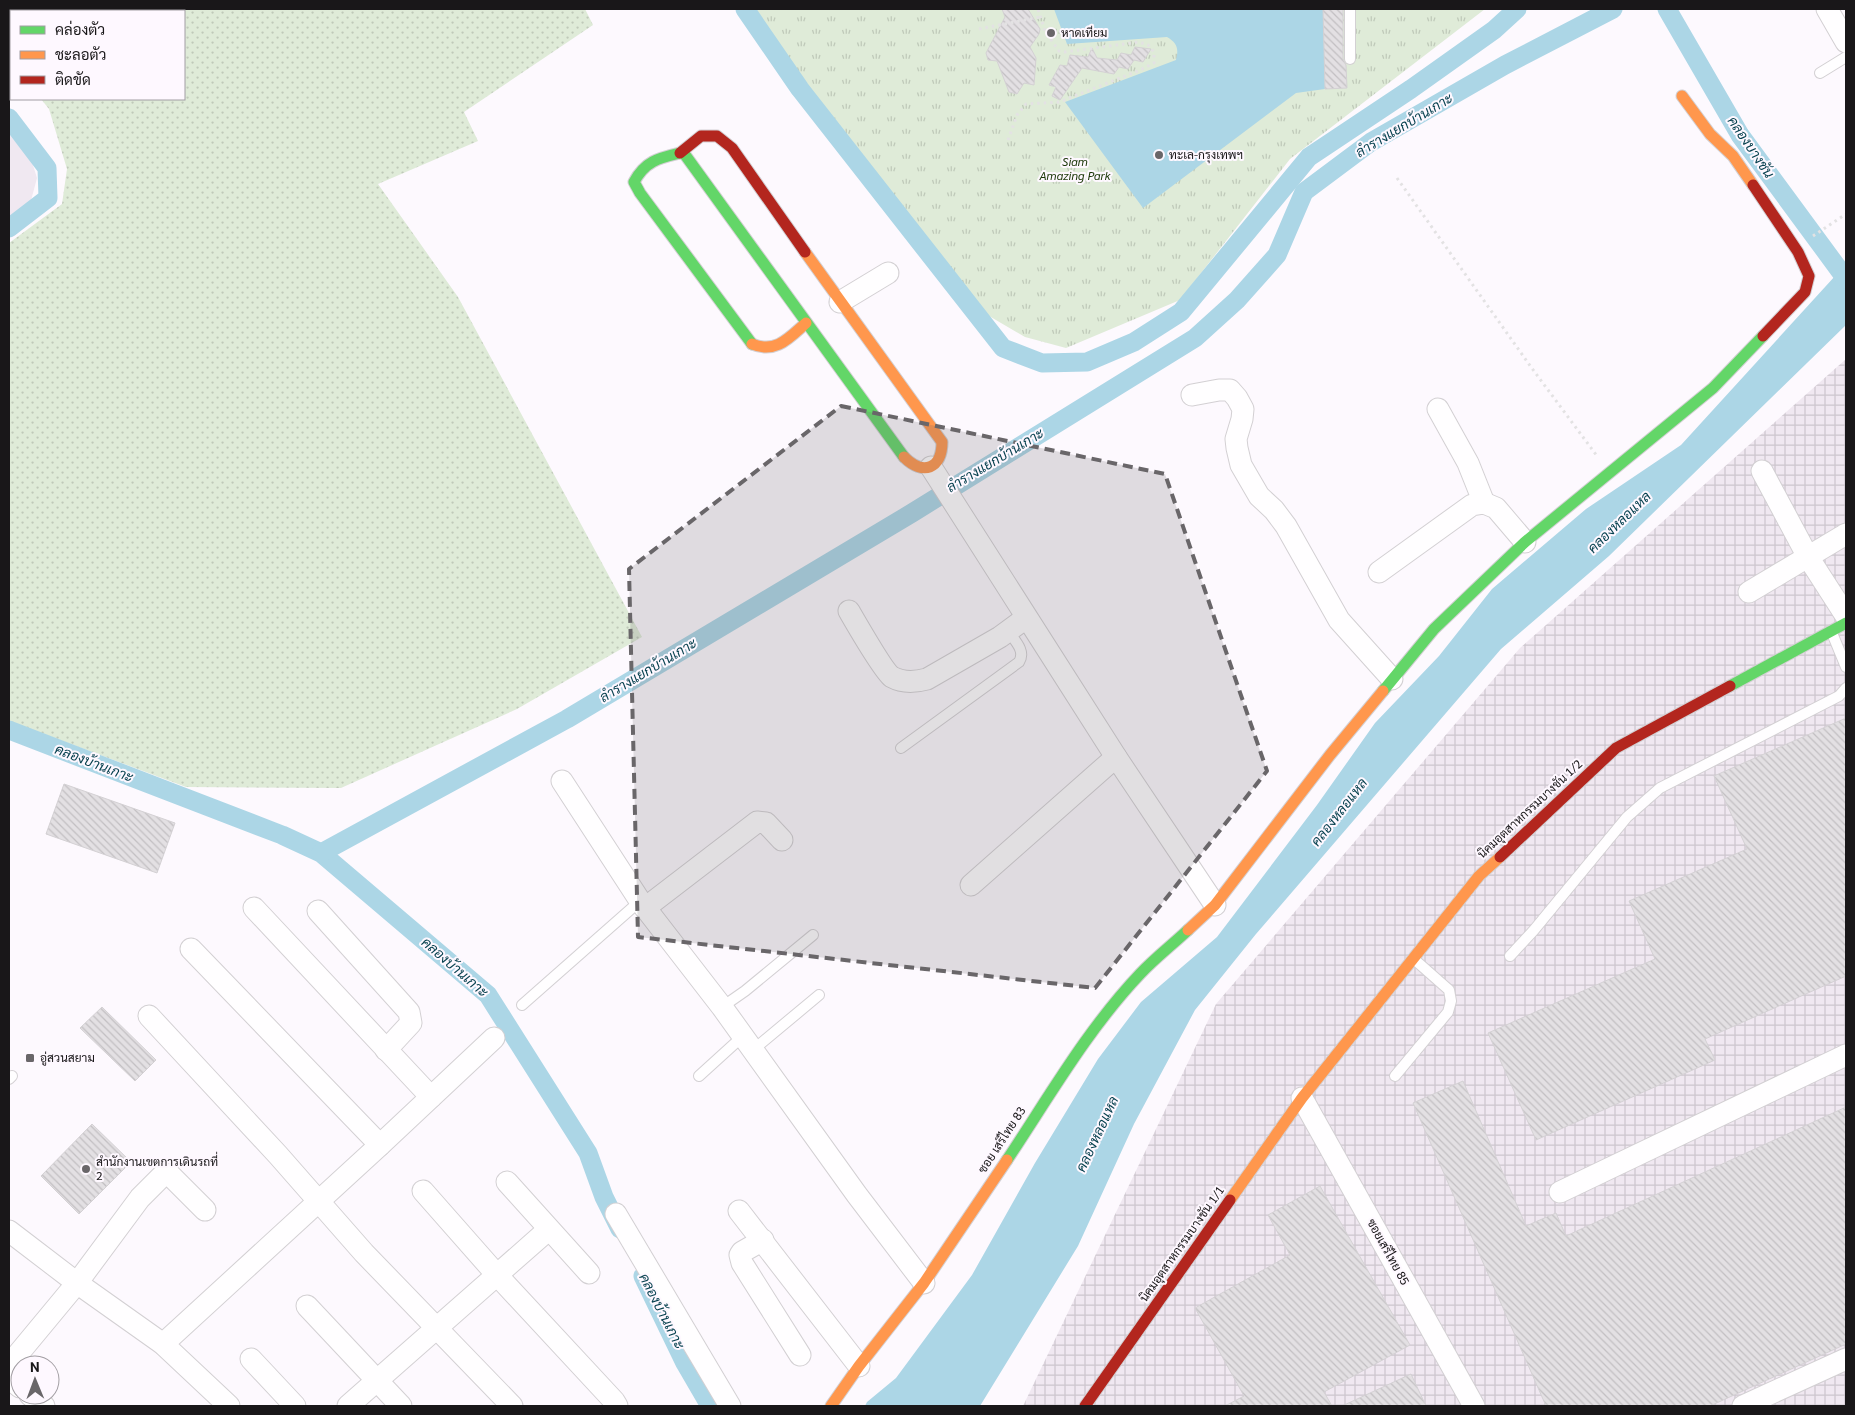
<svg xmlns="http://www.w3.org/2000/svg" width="1855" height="1415" font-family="Georgia,Sarabun,serif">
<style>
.built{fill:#f0e8f1}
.industrial{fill:url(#industrial-grid)}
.grass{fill:url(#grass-dots)}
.park{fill:url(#park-tufts)}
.water{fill:#acd6e6}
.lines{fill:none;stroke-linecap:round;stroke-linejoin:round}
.canal{stroke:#acd6e6;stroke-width:19}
.building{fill:url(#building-back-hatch);stroke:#d4d1d4}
.lane-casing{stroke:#d3d0d3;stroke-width:12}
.street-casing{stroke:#d3d0d3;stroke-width:23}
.fast-casing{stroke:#d3d0d3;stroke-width:13}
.slow-casing{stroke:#d3d0d3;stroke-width:13}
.jam-casing{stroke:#d3d0d3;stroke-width:13}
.path{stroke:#e3e2e3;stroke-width:3;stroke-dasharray:2.5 4;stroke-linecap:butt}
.lane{stroke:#fffeff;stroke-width:10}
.street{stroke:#fffeff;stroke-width:21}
.fast{stroke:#63d668;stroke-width:11}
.slow{stroke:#ff974d;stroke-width:11}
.jam{stroke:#b3261e;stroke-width:11}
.marked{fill:#696669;fill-opacity:0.2;stroke:#696669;stroke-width:4;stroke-dasharray:10 6;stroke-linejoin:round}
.poi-dot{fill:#696669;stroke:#fef8ff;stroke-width:2}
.labels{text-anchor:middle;stroke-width:4;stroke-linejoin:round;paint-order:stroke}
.poi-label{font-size:12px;fill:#191719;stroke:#fef8ff;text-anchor:start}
.park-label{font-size:12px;font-style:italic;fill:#1b3708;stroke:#fef8ff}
.street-label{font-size:12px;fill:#191719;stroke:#fef8ff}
.water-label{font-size:14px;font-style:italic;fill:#043f4d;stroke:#fef8ff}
</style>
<defs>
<pattern id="industrial-grid" width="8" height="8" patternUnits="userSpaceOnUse" patternTransform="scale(1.25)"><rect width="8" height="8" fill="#f0e8f1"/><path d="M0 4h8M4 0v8" fill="none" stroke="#cdc6ce"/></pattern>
<pattern id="grass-dots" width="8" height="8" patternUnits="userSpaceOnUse" patternTransform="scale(1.25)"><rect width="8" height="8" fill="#dfebd8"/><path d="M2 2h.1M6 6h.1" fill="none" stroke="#bfc9b9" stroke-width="1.8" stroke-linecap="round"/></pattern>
<pattern id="park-tufts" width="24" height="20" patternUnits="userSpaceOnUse" patternTransform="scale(1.25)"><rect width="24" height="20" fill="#dfebd8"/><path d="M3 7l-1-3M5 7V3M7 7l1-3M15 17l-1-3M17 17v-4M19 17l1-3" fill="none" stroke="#bfc9b9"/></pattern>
<pattern id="building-back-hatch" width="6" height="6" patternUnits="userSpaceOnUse" patternTransform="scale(1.25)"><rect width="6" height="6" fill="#e3e0e3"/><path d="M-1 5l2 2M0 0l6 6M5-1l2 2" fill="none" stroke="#c2bfc2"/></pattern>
</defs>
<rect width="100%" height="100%" fill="#fdf9fe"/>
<polygon class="built" points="9,134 32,162 37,178 25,223 9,235"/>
<polygon class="industrial" points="1846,359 1846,1406 1023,1406 1216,1004 1520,648"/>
<polygon class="grass" points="9,9 585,9 593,25 464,112 478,141 378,184 458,297 642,637 517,709 341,788 186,787 9,721 9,243 62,204 67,169 49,109 41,99 184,99 184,11 11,11 11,58 9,54"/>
<polygon class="park" points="745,9 1485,9 1290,159 1180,300 1066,348 1025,337 984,313"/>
<g class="water">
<path d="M1054,9H1323L1325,89L1296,93L1143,208L1065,102L1176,60C1179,48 1177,43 1167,37L1067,44Z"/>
<polygon points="1846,264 1846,325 1609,556 1501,649 1256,934 1195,1010 1134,1124 1078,1246 980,1406 865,1406 867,1402 896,1378 972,1275 1035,1163 1098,1059 1141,1002 1217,937 1317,805 1375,723 1439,656 1492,589 1586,509 1681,445"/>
</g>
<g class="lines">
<g class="canal">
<polyline points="745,9 800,89 1003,348 1042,363 1087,362 1134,342 1181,312 1309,157 1411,89 1494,30 1517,9"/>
<polyline points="1667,9 1740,135 1846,279"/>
<polyline points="9,118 47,168 48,198 9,228"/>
<polyline points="9,730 282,835 321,853 488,995 588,1153 604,1197 620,1229"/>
<polyline points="321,853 567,719 912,513 1195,338 1237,300 1277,255 1304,192 1371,142 1505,65 1613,9"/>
<polyline points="643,1276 685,1363 710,1406"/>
</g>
</g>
<g class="building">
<polygon points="1002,9 1028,9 1040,29 1039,34 1030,47 1036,58 1034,85 1024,83 1017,94 1009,92 997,61 988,60 986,53 1005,17"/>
<polygon points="1323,9 1343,9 1343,59 1346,65 1347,88 1325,89"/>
<polygon points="1135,47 1151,49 1143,62 1134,60 1128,69 1119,67 1114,74 1082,68 1060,100 1052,96 1056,87 1049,85 1060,65 1067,66 1070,55 1088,57 1092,48 1097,58 1117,60 1121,53 1131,55"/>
<polygon points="1846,718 1846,976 1705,1039 1715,1060 1536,1140 1488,1033 1655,959 1629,901 1747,849 1714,776"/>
<polygon points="64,784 175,823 157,873 46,834"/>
<polygon points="102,1007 156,1060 135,1081 80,1028"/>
<polygon points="1463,1081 1526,1226 1556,1213 1566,1236 1846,1107 1846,1344 1710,1406 1546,1406 1413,1103"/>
<polygon points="92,1124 131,1162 79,1214 41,1176"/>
<polygon points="1320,1186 1410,1345 1324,1392 1332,1406 1225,1406 1244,1396 1195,1308 1290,1255 1268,1215"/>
<polygon points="1411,1374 1426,1406 1342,1406"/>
</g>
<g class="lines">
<defs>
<g id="lane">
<polyline points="1350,9 1350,59"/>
<polyline points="1820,73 1846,57"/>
<polyline points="1832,633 1846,667"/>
<path d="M901,748L1019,662C1026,651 1015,641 1008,631"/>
<polyline points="1510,956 1534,930 1627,817 1660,788 1839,696 1846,688"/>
<polyline points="522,1005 640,901"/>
<polyline points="722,1007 745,991 813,935"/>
<polyline points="753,1050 819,995"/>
<polyline points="699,1076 743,1036"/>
<polyline points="1395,1076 1448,1012 1451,1001 1449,990 1415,960"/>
<polyline points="9,1079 12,1076"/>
</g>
<g id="street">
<polyline points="1827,9 1846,42"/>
<polyline points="840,302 888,273"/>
<polyline points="1192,395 1219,390 1230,390 1237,398 1243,409 1242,419 1236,439 1237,448 1241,465 1259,496 1274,510 1286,526 1339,620 1392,679"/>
<polyline points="1438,409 1468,463 1484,503"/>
<polyline points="931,467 1116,757 1215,905"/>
<polyline points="1762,471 1808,557 1846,616"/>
<polyline points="1379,572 1472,505 1484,503 1496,508 1525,542"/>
<polyline points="1749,592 1846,534"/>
<path d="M849,611C856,623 884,672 892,677C903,683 916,682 927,679L1000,637L1026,618"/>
<polyline points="562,781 640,901 722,1007 857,1195 924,1283"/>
<polyline points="971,885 1116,757"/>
<polyline points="254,908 431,1097"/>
<polyline points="645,908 757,822 766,823 782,840"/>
<polyline points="318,911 409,1012 411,1023 386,1050"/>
<polyline points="191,949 380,1145"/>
<polyline points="149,1016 278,1155 364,1253 512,1406"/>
<polyline points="1302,1098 1474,1406"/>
<polyline points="507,1182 589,1273"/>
<polyline points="423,1191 497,1275 614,1401 617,1406"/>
<polyline points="1560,1192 1846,1055"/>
<polyline points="739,1211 859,1366"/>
<polyline points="616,1214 730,1406"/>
<polyline points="9,1231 77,1283 163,1344 229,1406"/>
<polyline points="763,1240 742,1252 740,1255 742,1263 800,1355"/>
<polyline points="307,1306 401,1406"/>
<polyline points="163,1344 380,1145 494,1038"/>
<polyline points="251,1359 295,1406"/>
<polyline points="9,1365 77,1283 140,1198 164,1174 170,1175 205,1210"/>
<polyline points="9,1378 20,1387"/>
<polyline points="30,1395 44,1406"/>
<polyline points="348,1406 548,1230"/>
<polyline points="1743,1406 1846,1359"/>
</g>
<g id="fast">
<polyline points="683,152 904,457"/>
<path d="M680,153C659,158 645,161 634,182L640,193L752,344"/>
<polyline points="1730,686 1846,623"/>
<polyline points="1383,691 1434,629 1525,542 1713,388 1763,336"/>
<path d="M1007,1160C1049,1097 1087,1030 1140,974C1155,958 1172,945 1188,930"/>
</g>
<g id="slow">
<polyline points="1682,96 1710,134 1733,156 1753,185"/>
<path d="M805,252L942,442C942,469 923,476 904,457"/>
<path d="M752,344C776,354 789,338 806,323"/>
<polyline points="1188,930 1215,905 1330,755 1383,691"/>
<polyline points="1230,1200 1302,1098 1479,876 1500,857"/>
<polyline points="831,1406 859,1366 924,1283 1007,1160"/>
</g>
<g id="jam">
<polyline points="680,153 701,136 717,136 732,148 805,252"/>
<polyline points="1753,185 1798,252 1809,276 1805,292 1763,336"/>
<polyline points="1500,857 1616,748 1730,686"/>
<polyline points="1085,1406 1230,1200"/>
</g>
</defs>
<use href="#lane" class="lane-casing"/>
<use href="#street" class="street-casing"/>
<use href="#fast" class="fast-casing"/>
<use href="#slow" class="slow-casing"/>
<use href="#jam" class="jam-casing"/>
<g class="path">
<polyline points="979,29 1040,17"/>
<polyline points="1008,140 1017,115 1026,104 1059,102 1138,71 1154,63 1154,52 1148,45 1139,42 1064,52 1059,51 1045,31 1038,9"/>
<polyline points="1397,178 1531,367 1597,456"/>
<polyline points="1813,236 1846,214"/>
</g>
<use href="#lane" class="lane"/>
<use href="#street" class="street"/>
<use href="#fast" class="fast"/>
<use href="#slow" class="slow"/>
<use href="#jam" class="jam"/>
</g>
<path class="marked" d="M841,406L1165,474L1267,771L1095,988L638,937L629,569Z"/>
<g class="poi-dot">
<circle cx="1051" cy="33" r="5"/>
<circle cx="1159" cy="155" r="5"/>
<rect x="25" y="1053" width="10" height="10" rx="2.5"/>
<circle cx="86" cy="1169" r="5"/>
</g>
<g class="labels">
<g class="poi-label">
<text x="1061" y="37">หาดเทียม</text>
<text x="1169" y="159">ทะเล-กรุงเทพฯ</text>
<text x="40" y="1062">อู่สวนสยาม</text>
<text x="96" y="1166">สำนักงานเขตการเดินรถที่<tspan x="96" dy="14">2</tspan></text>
</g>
<g class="park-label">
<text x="1075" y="166">Siam<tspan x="1075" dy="14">Amazing Park</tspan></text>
</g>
<g class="street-label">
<text transform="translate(1530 809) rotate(-43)" y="4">นิคมอุตสาหกรรมบางชัน 1/2</text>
<text transform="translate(1002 1140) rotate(-57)" y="4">ซอย เสรีไทย 83</text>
<text transform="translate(1182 1244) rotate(-55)" y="4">นิคมอุตสาหกรรมบางชัน 1/1</text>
<text transform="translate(1388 1252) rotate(61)" y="4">ซอยเสรีไทย 85</text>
</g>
<g class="water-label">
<text transform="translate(1404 125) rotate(-31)" y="5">ลำรางแยกบ้านเกาะ</text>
<text transform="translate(1751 147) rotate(56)" y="5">คลองบางชัน</text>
<text transform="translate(995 460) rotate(-31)" y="5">ลำรางแยกบ้านเกาะ</text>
<text transform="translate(1619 522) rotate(-44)" y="5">คลองหลอแหล</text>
<text transform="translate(648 670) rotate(-31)" y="5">ลำรางแยกบ้านเกาะ</text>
<text transform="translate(94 763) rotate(21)" y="5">คลองบ้านเกาะ</text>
<text transform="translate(1339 812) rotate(-52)" y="5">คลองหลอแหล</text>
<text transform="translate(455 967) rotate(41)" y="5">คลองบ้านเกาะ</text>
<text transform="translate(1097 1134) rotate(-65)" y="5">คลองหลอแหล</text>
<text transform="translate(662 1311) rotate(63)" y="5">คลองบ้านเกาะ</text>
</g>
</g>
<rect width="1855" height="1415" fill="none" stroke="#191719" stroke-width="20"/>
<rect x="10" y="10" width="175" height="90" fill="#fef8ff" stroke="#a29ea3"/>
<rect x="20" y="26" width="25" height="8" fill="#63d668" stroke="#a29ea3"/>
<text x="55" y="35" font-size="15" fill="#191719">คล่องตัว</text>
<rect x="20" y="51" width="25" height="8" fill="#ff974d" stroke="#a29ea3"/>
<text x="55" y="60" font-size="15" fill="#191719">ชะลอตัว</text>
<rect x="20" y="76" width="25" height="8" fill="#b3261e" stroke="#a29ea3"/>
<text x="55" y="85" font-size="15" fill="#191719">ติดขัด</text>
<g transform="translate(35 1380) rotate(359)"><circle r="24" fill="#fef8ff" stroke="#a29ea3"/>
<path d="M0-4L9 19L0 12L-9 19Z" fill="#696669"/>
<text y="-8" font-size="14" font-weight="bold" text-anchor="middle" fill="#191719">N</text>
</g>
</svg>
